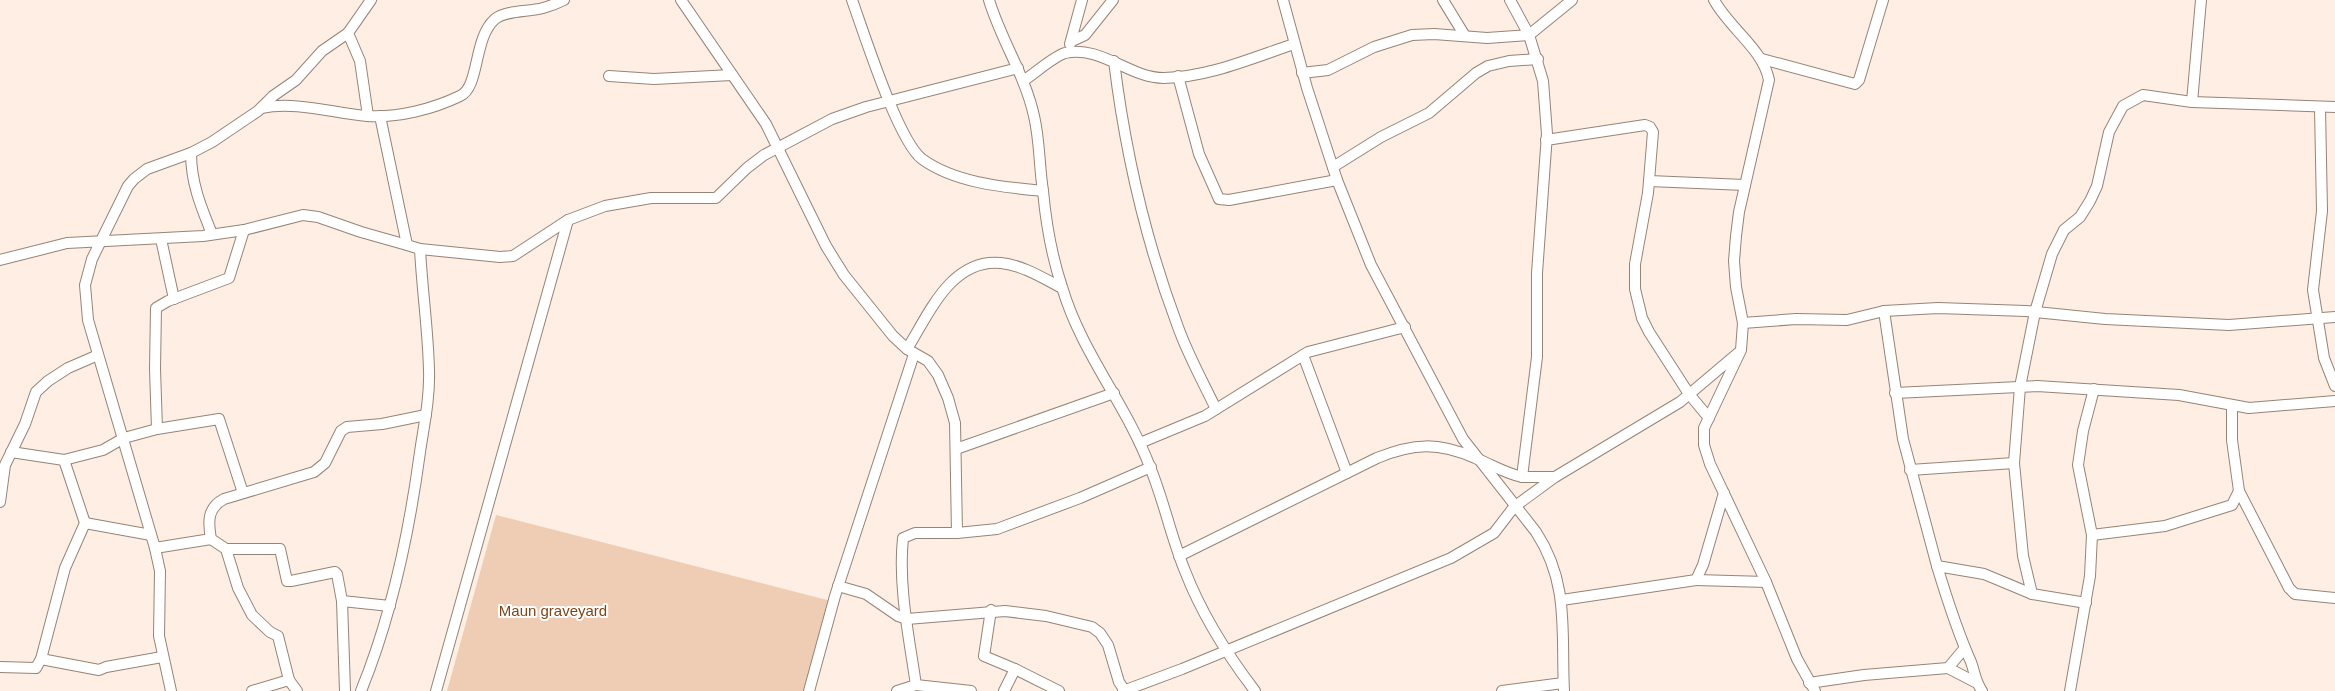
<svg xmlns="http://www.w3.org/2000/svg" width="2335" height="691" font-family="Helvetica,sans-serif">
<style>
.green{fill:#efcdb5}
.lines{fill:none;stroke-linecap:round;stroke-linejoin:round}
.street-casing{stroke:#968477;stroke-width:12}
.street{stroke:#fff;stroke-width:10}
.labels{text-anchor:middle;stroke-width:4;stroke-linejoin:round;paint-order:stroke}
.park-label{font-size:15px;fill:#7f4615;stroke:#fff}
</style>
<rect width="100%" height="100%" fill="#feeee3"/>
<polygon class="green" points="496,515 835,602 806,691 447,691"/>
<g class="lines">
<defs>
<g id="street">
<polyline points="681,0 766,124 826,246 844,275 893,336 907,349 928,361 938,375 948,398 955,423 957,533"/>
<path d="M852,0C864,33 898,141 922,159C955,183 1003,187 1043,191"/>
<path d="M989,0C1001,40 1025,75 1034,116C1040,141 1039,166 1043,191C1046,223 1052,257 1062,287C1081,352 1126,404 1150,467C1164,501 1171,537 1185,571C1202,615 1226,653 1255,691"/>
<path d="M1283,0L1307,88L1337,180L1371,265L1463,439L1536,532C1570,584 1561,633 1564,691"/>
<polyline points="1443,0 1465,36"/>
<path d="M1714,0C1729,28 1763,49 1769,80L1739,212L1736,236L1734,261L1736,287L1743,323L1741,350L1704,428V445L1710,464L1766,582L1797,659L1815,691"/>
<polyline points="348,33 360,61 368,116"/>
<polyline points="1072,41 1085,35 1113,0"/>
<polyline points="1070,44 1082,0"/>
<polyline points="1762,59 1855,84 1859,80 1883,0"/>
<path d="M1114,61C1125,151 1146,242 1178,327C1188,355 1203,382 1216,409"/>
<polyline points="1302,73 1328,70 1374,47 1412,35 1434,34 1487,38 1529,35 1510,0"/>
<polyline points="609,76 654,79 732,75"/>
<polyline points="1178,76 1199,154 1219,199 1229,200 1337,180"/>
<path d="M1023,81C1034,74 1054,56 1065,53C1101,45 1129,78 1164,78C1209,77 1252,58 1294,44"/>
<polyline points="2192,102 2201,0"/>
<path d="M261,108C296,101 333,113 367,116C398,118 433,109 460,96C480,87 473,38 495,19C507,10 529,12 543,8C550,6 558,3 564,0"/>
<polyline points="2320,108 2322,211 2313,290 2324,358 2335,386"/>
<polyline points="1546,140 1645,125 1650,127 1653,132 1648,193 1635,264 1635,289 1642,318 1649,332 1689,394 1709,418"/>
<path d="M191,153C191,183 201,207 212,234"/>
<polyline points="1333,167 1381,137 1429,113 1476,73 1488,66 1509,61 1538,59"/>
<polyline points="1649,181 1745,185"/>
<polyline points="161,239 174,299"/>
<polyline points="420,249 500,257 513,256 568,220 605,206 651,198 716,198 747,168 764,155 832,119 866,107 1018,68"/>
<polyline points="0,260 67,243 203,236 244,230 303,215 318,217 361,232 407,245"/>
<polyline points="1884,311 1903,439 1937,566"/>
<polyline points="1743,323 1796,319 1847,320 1884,311 1938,308 2026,311 2105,319 2229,325 2335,317"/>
<path d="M907,349C929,314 951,258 1001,263C1022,265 1043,278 1062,288"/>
<polyline points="1303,355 1347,473"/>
<polyline points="1895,393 2037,386 2179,395 2249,408 2335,401"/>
<polyline points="2232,405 2232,440 2239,491 2289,588 2295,594 2335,598"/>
<polyline points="157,429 219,419 243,493"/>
<polyline points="1140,443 1205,416 1308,352 1405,327"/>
<polyline points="956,449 1114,393"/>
<polyline points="11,452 64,460 103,450 124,438 157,429 155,369 156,308 168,301 229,278 244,230"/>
<polyline points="1910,470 2014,463"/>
<polyline points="1555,477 1522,477 1537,357 1537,273 1547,134 1543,81 1529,35 1572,0"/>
<polyline points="0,502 5,465 25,424 36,392 48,381 68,368 98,355"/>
<polyline points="85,523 151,535"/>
<polyline points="2092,535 2165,526 2232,505 2239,491"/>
<polyline points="155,548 211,539"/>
<polyline points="226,549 280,549 287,581 291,581 335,572 337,574 342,601 345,691"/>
<path d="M1179,556L1377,458C1414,443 1438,442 1475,458C1493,465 1502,472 1522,477"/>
<polyline points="1696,580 1766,582"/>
<polyline points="838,586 866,594 898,616 907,619 1005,611 1046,616 1092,627 1100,633 1108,645 1119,682 1125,691"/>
<polyline points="1562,600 1696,580 1703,565 1724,493"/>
<polyline points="342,601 390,606"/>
<polyline points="2086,603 2032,594 2023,556 2014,463 2020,387 2035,312 2052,254 2064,230 2080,217 2090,201 2097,186 2109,132 2123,106 2143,95 2192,102 2335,107"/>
<polyline points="991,610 984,656 1015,669"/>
<polyline points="41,659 65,568 85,523 64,460"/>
<polyline points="0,667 36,668 41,659 99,670 106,667 162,657"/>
<polyline points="1948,668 1975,682"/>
<path d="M289,680L278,636L270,632L252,615L238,588L226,549L211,539C208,522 207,508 224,499L314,472L325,463L341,431L347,427L382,424L426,415"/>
<polyline points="1809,683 1864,675 1948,668 1964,649"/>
<polyline points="171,691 159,636 160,571 155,548 88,320 85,285 92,259 128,186 134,179 147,169 191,153 212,142 258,111 273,96 296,80 322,51 348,33 371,0"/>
<polyline points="252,691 289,680 297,691"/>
<path d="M361,691C392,615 409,534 420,452C424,425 430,398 429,370C428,329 422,289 420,249L407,245L380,116"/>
<polyline points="436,691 568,220"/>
<polyline points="809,691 835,596 914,354"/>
<polyline points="897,691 916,685"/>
<path d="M971,691L916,685C909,637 898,586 903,538L915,533H957L997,529L1080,498L1151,467"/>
<polyline points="1004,691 1015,669 1059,691"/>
<polyline points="1123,691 1182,669 1451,558 1494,533 1514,507 1555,477 1680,402 1738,353"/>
<polyline points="1502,691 1563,683"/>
<path d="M1982,691C1975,681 1975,673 1971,662C1957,631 1947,599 1937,566L1984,574L2032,594"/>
<polyline points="2070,691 2090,576 2092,535 2078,465 2083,431 2094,389"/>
</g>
</defs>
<use href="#street" class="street-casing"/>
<use href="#street" class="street"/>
</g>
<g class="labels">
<g class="park-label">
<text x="553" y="616">Maun graveyard</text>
</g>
</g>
</svg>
